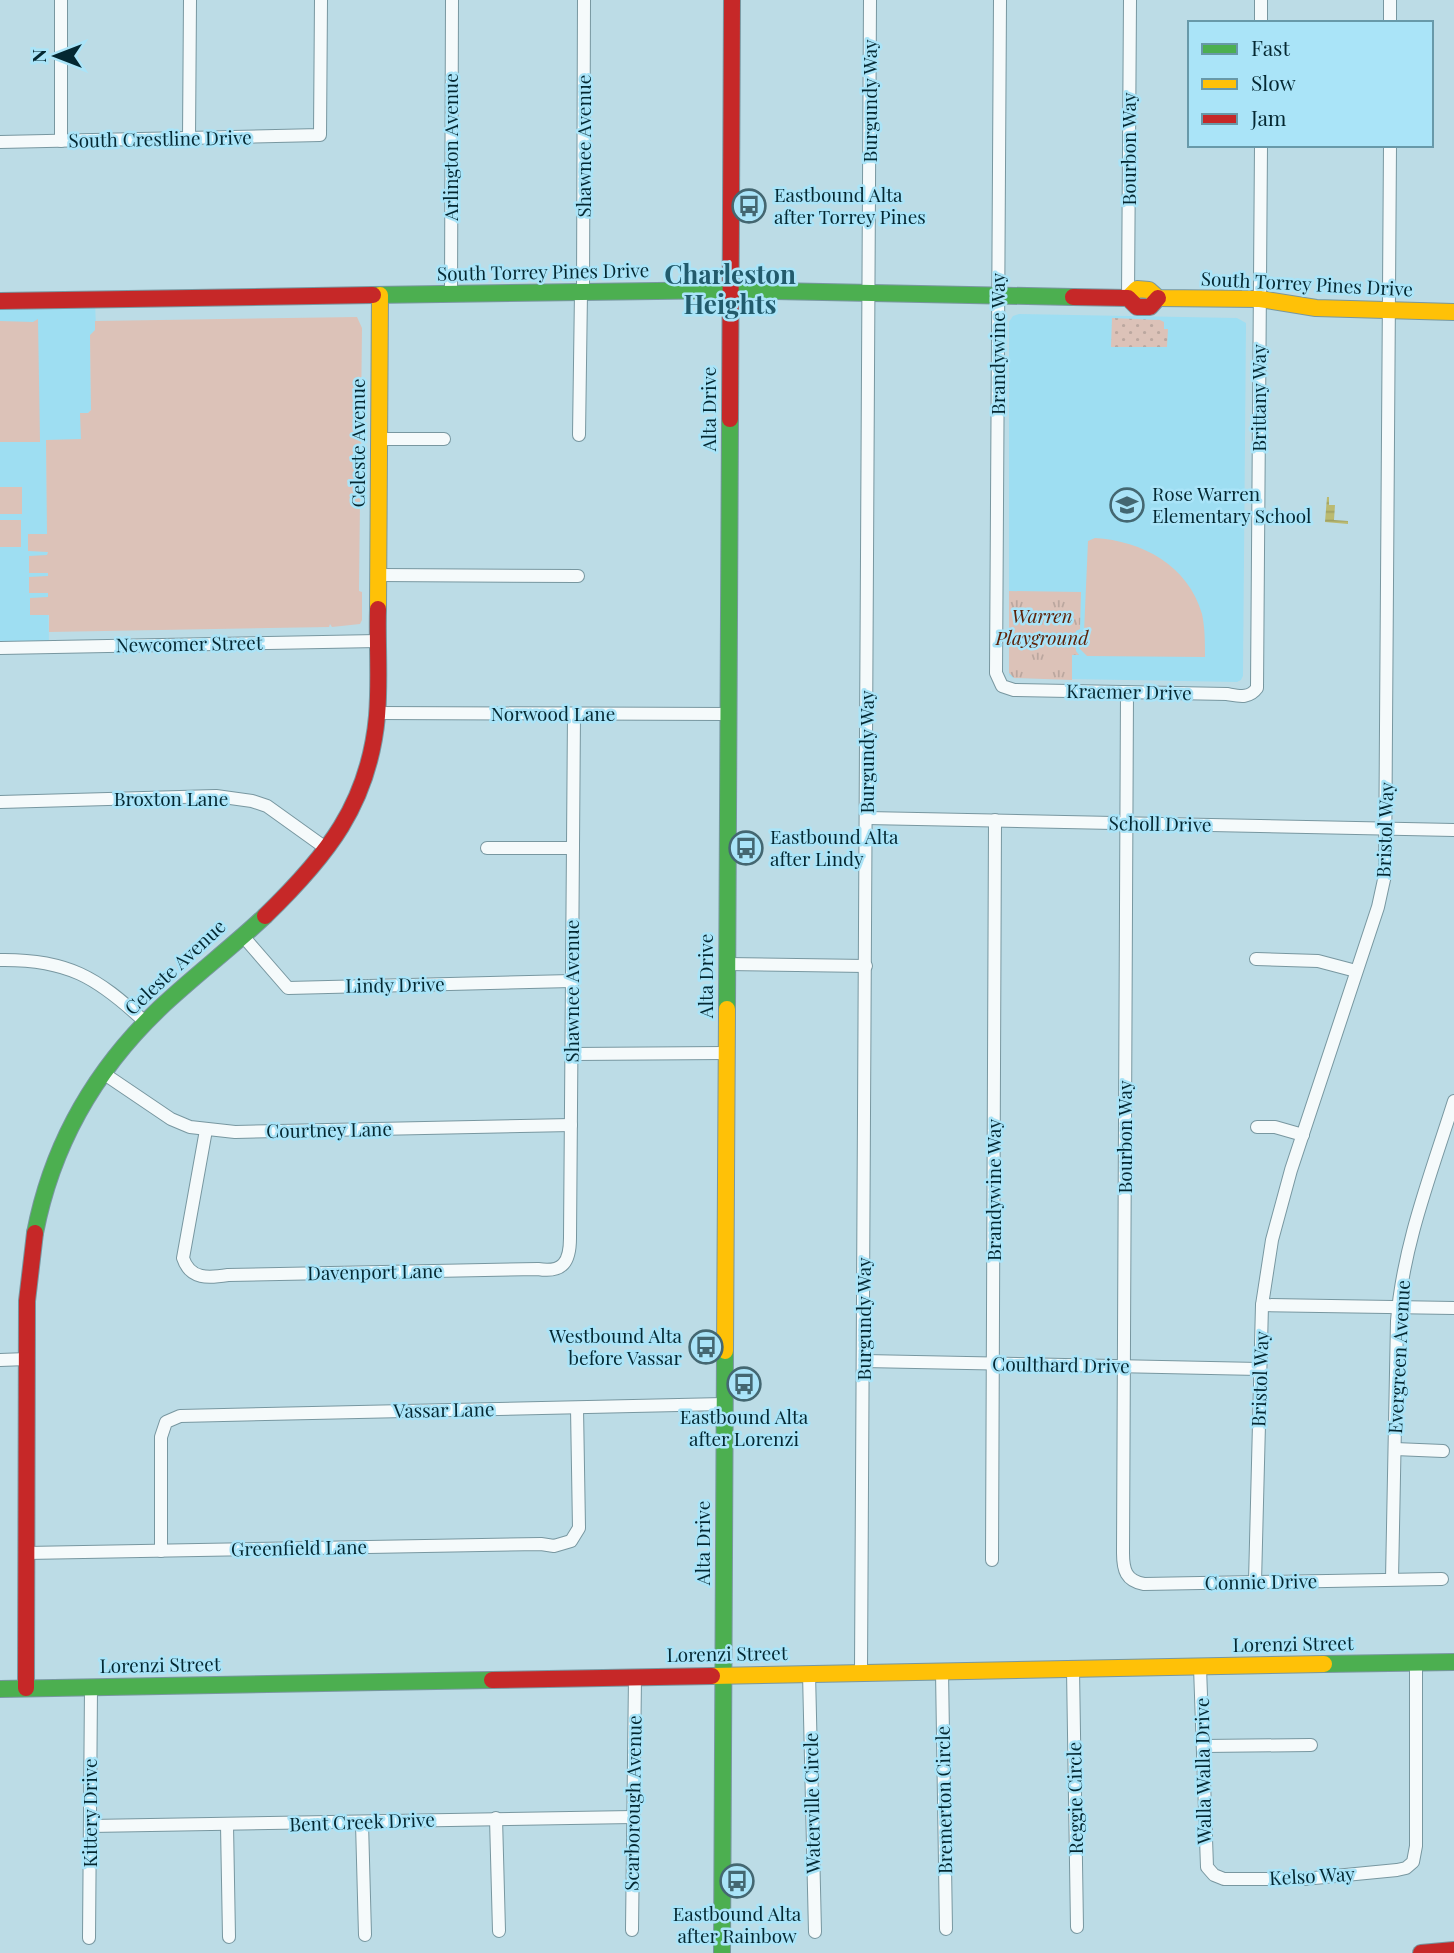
<svg xmlns="http://www.w3.org/2000/svg" width="1454" height="1953" font-family="'Playfair Display',serif">
<style>
.built{fill:#9edef2}
.grass{fill:url(#grass-tufts)}
.garden{fill:url(#garden-dots)}
.pitch{fill:#dcc2b8}
.water{fill:url(#water-rules)}
.lines{fill:none;stroke-linecap:round;stroke-linejoin:round}
.street-casing{stroke:#7897a0;stroke-width:14}
.fast-casing{stroke:#7897a0;stroke-width:18}
.slow-casing{stroke:#7897a0;stroke-width:18}
.jam-casing{stroke:#7897a0;stroke-width:18}
.street{stroke:#f5fafb;stroke-width:12}
.fast{stroke:#4caf50;stroke-width:16}
.slow{stroke:#ffc107;stroke-width:16}
.jam{stroke:#c62828;stroke-width:16}
.labels{text-anchor:middle;stroke-width:5;stroke-linejoin:round;paint-order:stroke}
.street-label{font-size:19px;fill:#042832;stroke:#aae4f8}
.poi-label{font-size:19px;fill:#042832;stroke:#aae4f8;text-anchor:start}
.park-label{font-size:19px;font-style:italic;fill:#5d2107;stroke:#aae4f8}
.district-label{font-size:26px;font-weight:bold;fill:#225b6c;stroke:#aae4f8}
</style>
<defs>
<pattern id="grass-tufts" width="24" height="20" patternUnits="userSpaceOnUse" patternTransform="scale(1.75)"><rect width="24" height="20" fill="#dcc2b8"/><path d="M3 7l-1-3M5 7V3M7 7l1-3M15 17l-1-3M17 17v-4M19 17l1-3" fill="none" stroke="#bba79f"/></pattern>
<pattern id="garden-dots" width="8" height="8" patternUnits="userSpaceOnUse" patternTransform="scale(1.75)"><rect width="8" height="8" fill="#dcc2b8"/><path d="M2 2h.1M6 6h.1" fill="none" stroke="#bba79f" stroke-width="1.8" stroke-linecap="round"/></pattern>
<pattern id="water-rules" width="6" height="5" patternUnits="userSpaceOnUse" patternTransform="scale(1.75)"><rect width="6" height="5" fill="#bbba70"/><path d="M0 2.5h6" fill="none" stroke="#9fa061"/></pattern>
</defs>
<rect width="100%" height="100%" fill="#bcdce6"/>
<g class="built">
<polygon points="95,299 96,330 90,336 91,410 88,413 81,440 46,441 49,647 0,648 0,301"/>
<polygon points="1019,314 1237,318 1246,323 1243,676 1241,680 1237,682 1013,678 1009,675 1009,322 1013,316"/>
</g>
<polygon class="grass" points="1009,591 1081,592 1080,629 1076,631 1076,651 1079,655 1072,655 1072,680 1014,678 1009,673"/>
<polygon class="garden" points="1112,318 1160,320 1164,322 1164,329 1168,329 1167,347 1111,347"/>
<g class="pitch">
<polygon points="357,317 362,328 359,587 359,591 362,592 362,620 360,624 332,627 330,624 329,627 49,632 49,615 30,615 30,598 48,597 48,593 29,593 29,577 48,576 48,573 29,573 29,556 47,555 48,552 28,551 28,534 47,534 46,440 81,439 80,413 88,413 91,410 90,335 95,330 95,321"/>
<polygon points="38,319 40,442 0,442 0,321 33,322"/>
<rect x="0" y="487" width="22" height="27"/>
<rect x="0" y="520" width="21" height="27"/>
<path d="M1095,538C1142,541 1188,565 1202,614C1205,628 1205,643 1205,657L1087,656L1079,648V633L1084,632L1088,541Z"/>
</g>
<polygon class="water" points="1327,497 1329,497 1329,505 1335,505 1334,520 1348,521 1348,524 1325,522"/>
<g class="lines">
<defs>
<g id="street">
<path d="M1000,0L996,673L1002,686L1014,690L1227,694C1239,696 1249,699 1257,688L1261,145"/>
<polyline points="1390,0 1390,23"/>
<polyline points="1261,23 1261,0"/>
<polyline points="189,138 190,0"/>
<polyline points="61,141 61,0"/>
<polyline points="0,142 320,135 321,0"/>
<polyline points="583,292 584,0"/>
<polyline points="451,294 452,0"/>
<polyline points="1128,298 1130,0"/>
<polyline points="579,435 581,292"/>
<polyline points="379,439 444,439"/>
<polyline points="379,575 578,576"/>
<polyline points="0,648 378,641"/>
<path d="M1127,692L1123,1553C1123,1570 1126,1581 1144,1584L1442,1579"/>
<polyline points="377,713 728,714"/>
<polyline points="0,802 216,796 252,801 267,806 327,849"/>
<polyline points="867,818 1454,830"/>
<polyline points="487,848 573,848"/>
<polyline points="242,935 288,988 572,981"/>
<polyline points="1256,959 1318,961 1356,971"/>
<path d="M0,960C67,959 97,977 145,1022"/>
<polyline points="727,964 866,966"/>
<polyline points="572,1054 726,1053"/>
<polyline points="103,1073 171,1119 190,1127 235,1132 571,1125"/>
<polyline points="1257,1127 1275,1127 1303,1135"/>
<path d="M206,1130L183,1258C190,1280 209,1278 228,1275L538,1269C563,1273 570,1262 570,1238L574,714"/>
<polyline points="1262,1305 1454,1308"/>
<polyline points="0,1360 27,1359"/>
<polyline points="864,1361 1259,1369"/>
<polyline points="1395,1449 1443,1451"/>
<polyline points="161,1551 161,1437 166,1422 180,1416 724,1404"/>
<polyline points="26,1553 541,1544 554,1546 571,1541 579,1528 577,1408"/>
<polyline points="992,1560 995,820"/>
<path d="M1392,1579L1397,1321C1403,1245 1431,1174 1454,1101"/>
<polyline points="1255,1582 1262,1305 1272,1240 1291,1170 1378,907 1385,875 1390,145"/>
<polyline points="1200,1667 1207,1867 1214,1875 1224,1879 1304,1879 1397,1870 1406,1868 1413,1862 1416,1846 1416,1662"/>
<polyline points="1073,1669 1077,1927"/>
<polyline points="861,1671 870,0"/>
<polyline points="942,1671 946,1929"/>
<polyline points="809,1673 815,1932"/>
<polyline points="1203,1746 1311,1745"/>
<polyline points="496,1818 499,1931"/>
<polyline points="362,1823 365,1935"/>
<polyline points="227,1825 229,1937"/>
<polyline points="90,1826 633,1817"/>
<polyline points="632,1930 635,1677"/>
<polyline points="89,1938 91,1688"/>
</g>
<g id="fast">
<polyline points="373,295 730,290 1073,297"/>
<polyline points="727,1009 730,419"/>
<path d="M35,1233C52,1145 96,1069 160,1008C194,976 231,948 265,916"/>
<polyline points="1324,1664 1454,1662"/>
<polyline points="0,1689 492,1680"/>
<polyline points="722,1953 725,1351"/>
</g>
<g id="slow">
<polyline points="1128,298 1137,289 1149,290 1158,298 1260,299 1316,308 1454,312"/>
<polyline points="378,609 380,295"/>
<polyline points="725,1351 727,1009"/>
<polyline points="712,1676 1324,1664"/>
</g>
<g id="jam">
<polyline points="1073,297 1128,298 1137,307 1150,307 1158,298"/>
<polyline points="0,301 373,295"/>
<polyline points="730,419 732,0"/>
<path d="M265,916C327,856 369,804 377,716C380,680 377,644 378,609"/>
<polyline points="492,1680 712,1676"/>
<polyline points="26,1688 27,1301 35,1233"/>
<polyline points="1421,1953 1454,1950"/>
</g>
</defs>
<use href="#street" class="street-casing"/>
<use href="#fast" class="fast-casing"/>
<use href="#slow" class="slow-casing"/>
<use href="#jam" class="jam-casing"/>
<use href="#street" class="street"/>
<use href="#fast" class="fast"/>
<use href="#slow" class="slow"/>
<use href="#jam" class="jam"/>
</g>
<defs>
<symbol id="bus-ring" viewBox="-11 -11 22 22"><circle r="9.5" fill="#aae4f8" stroke="#446771" stroke-width="1.5"/><path d="M-5-6H5V4H4V6H2V4H-2V6H-4V4H-5ZM-3.5-4V0h7V-4ZM-3.5 1.2v1.5H-2V1.2ZM2 1.2v1.5H3.5V1.2Z" fill="#446771"/></symbol>
<symbol id="school-ring" viewBox="-11 -11 22 22"><circle r="9.5" fill="#aae4f8" stroke="#446771" stroke-width="1.5"/><path d="M0-5L7-2L0 1L-7-2ZM-4 1L0 2.5L4 1V4Q0 6-4 4Z" fill="#446771"/></symbol>
</defs>
<g fill-rule="evenodd">
<use href="#bus-ring" x="730" y="187" width="38" height="38"/>
<use href="#school-ring" x="1108" y="486" width="38" height="38"/>
<use href="#bus-ring" x="727" y="829" width="38" height="38"/>
<use href="#bus-ring" x="687" y="1328" width="38" height="38"/>
<use href="#bus-ring" x="725" y="1365" width="38" height="38"/>
<use href="#bus-ring" x="718" y="1862" width="38" height="38"/>
</g>
<g class="labels">
<g class="street-label">
<text transform="translate(870 101) rotate(-90)" y="7">Burgundy Way</text>
<text transform="translate(160 139) rotate(-1)" y="7">South Crestline Drive</text>
<text transform="translate(584 146) rotate(-90)" y="7">Shawnee Avenue</text>
<text transform="translate(451 147) rotate(-90)" y="7">Arlington Avenue</text>
<text transform="translate(1129 149) rotate(-90)" y="7">Bourbon Way</text>
<text transform="translate(543 272) rotate(-1)" y="7">South Torrey Pines Drive</text>
<text transform="translate(1307 284) rotate(3)" y="7">South Torrey Pines Drive</text>
<text transform="translate(998 344) rotate(-90)" y="7">Brandywine Way</text>
<text transform="translate(1259 398) rotate(-90)" y="7">Brittany Way</text>
<text transform="translate(709 409) rotate(-90)" y="7">Alta Drive</text>
<text transform="translate(358 443) rotate(-90)" y="7">Celeste Avenue</text>
<text transform="translate(189 644) rotate(-1)" y="7">Newcomer Street</text>
<text transform="translate(1129 692) rotate(1)" y="7">Kraemer Drive</text>
<text x="553" y="721">Norwood Lane</text>
<text transform="translate(867 752) rotate(-90)" y="7">Burgundy Way</text>
<text x="171" y="806">Broxton Lane</text>
<text transform="translate(1160 824) rotate(1)" y="7">Scholl Drive</text>
<text transform="translate(1385 830) rotate(-88)" y="7">Bristol Way</text>
<text transform="translate(175 967) rotate(-43)" y="7">Celeste Avenue</text>
<text transform="translate(706 976) rotate(-90)" y="7">Alta Drive</text>
<text transform="translate(395 985) rotate(-1)" y="7">Lindy Drive</text>
<text transform="translate(572 991) rotate(-90)" y="7">Shawnee Avenue</text>
<text transform="translate(329 1130) rotate(-1)" y="7">Courtney Lane</text>
<text transform="translate(1125 1137) rotate(-90)" y="7">Bourbon Way</text>
<text transform="translate(994 1190) rotate(-90)" y="7">Brandywine Way</text>
<text transform="translate(375 1272) rotate(-1)" y="7">Davenport Lane</text>
<text transform="translate(864 1319) rotate(-90)" y="7">Burgundy Way</text>
<text transform="translate(1399 1357) rotate(-87)" y="7">Evergreen Avenue</text>
<text transform="translate(1061 1365) rotate(1)" y="7">Coulthard Drive</text>
<text transform="translate(1260 1379) rotate(-88)" y="7">Bristol Way</text>
<text transform="translate(444 1410) rotate(-1)" y="7">Vassar Lane</text>
<text transform="translate(703 1543) rotate(-90)" y="7">Alta Drive</text>
<text transform="translate(299 1548) rotate(-1)" y="7">Greenfield Lane</text>
<text transform="translate(1261 1582) rotate(-1)" y="7">Connie Drive</text>
<text transform="translate(1293 1644) rotate(-1)" y="7">Lorenzi Street</text>
<text transform="translate(727 1654) rotate(-1)" y="7">Lorenzi Street</text>
<text transform="translate(160 1665) rotate(-1)" y="7">Lorenzi Street</text>
<text transform="translate(1203 1771) rotate(-91)" y="7">Walla Walla Drive</text>
<text transform="translate(1075 1798) rotate(-91)" y="7">Reggie Circle</text>
<text transform="translate(944 1800) rotate(-91)" y="7">Bremerton Circle</text>
<text transform="translate(633 1803) rotate(-89)" y="7">Scarborough Avenue</text>
<text transform="translate(812 1803) rotate(-91)" y="7">Waterville Circle</text>
<text transform="translate(90 1813) rotate(-90)" y="7">Kittery Drive</text>
<text transform="translate(362 1822) rotate(-2)" y="7">Bent Creek Drive</text>
<text transform="translate(1312 1876) rotate(-3)" y="7">Kelso Way</text>
</g>
<g class="poi-label">
<text x="774" y="202">Eastbound Alta<tspan x="774" dy="22">after Torrey Pines</tspan></text>
<text x="1152" y="501">Rose Warren<tspan x="1152" dy="22">Elementary School</tspan></text>
<text x="770" y="844">Eastbound Alta<tspan x="770" dy="22">after Lindy</tspan></text>
<text x="682" y="1343" text-anchor="end">Westbound Alta<tspan x="682" dy="22">before Vassar</tspan></text>
<text x="744" y="1424" text-anchor="middle">Eastbound Alta<tspan x="744" dy="22">after Lorenzi</tspan></text>
<text x="737" y="1921" text-anchor="middle">Eastbound Alta<tspan x="737" dy="22">after Rainbow</tspan></text>
</g>
<g class="park-label">
<text x="1042" y="623">Warren<tspan x="1042" dy="22">Playground</tspan></text>
</g>
<g class="district-label">
<text x="730" y="284">Charleston<tspan x="730" dy="30">Heights</tspan></text>
</g>
</g>
<rect x="1188" y="21" width="245" height="126" fill="#aae4f8" stroke="#6899a9" stroke-width="2"/>
<rect x="1202" y="44" width="35" height="10" fill="#4caf50" stroke="#6899a9" stroke-width="2"/>
<text x="1251" y="56" font-size="21" fill="#042832">Fast</text>
<rect x="1202" y="79" width="35" height="10" fill="#ffc107" stroke="#6899a9" stroke-width="2"/>
<text x="1251" y="91" font-size="21" fill="#042832">Slow</text>
<rect x="1202" y="114" width="35" height="10" fill="#c62828" stroke="#6899a9" stroke-width="2"/>
<text x="1251" y="126" font-size="21" fill="#042832">Jam</text>
<g transform="translate(56 56) rotate(270)" stroke="#aae4f8" stroke-width="5" paint-order="stroke">
<path d="M0-5L12 26L0 18L-12 26Z" fill="#042832"/>
<text y="-10" font-size="19" font-weight="bold" text-anchor="middle" fill="#042832">N</text>
</g>
</svg>
